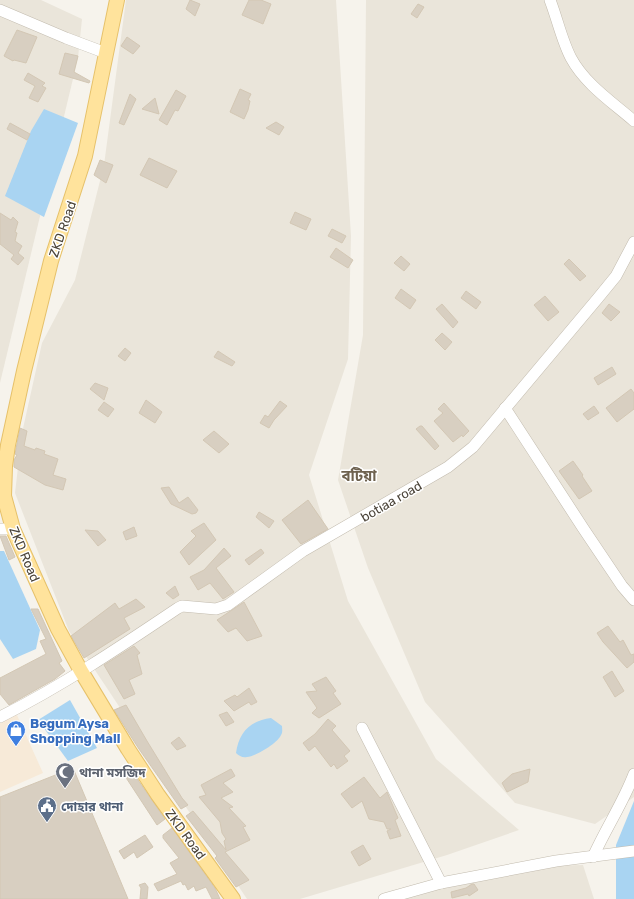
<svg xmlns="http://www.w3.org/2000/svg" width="634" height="899" font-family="Rubik,'Noto Sans Bengali',sans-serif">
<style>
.residential{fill:#eae5da}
.commercial{fill:#f7ead8}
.water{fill:#a9d4f2}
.building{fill:#d8cfc1;stroke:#d3c7b4}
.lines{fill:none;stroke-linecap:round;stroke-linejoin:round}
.minor-casing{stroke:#c2bbae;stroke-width:12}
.major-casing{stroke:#e6c16a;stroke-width:16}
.minor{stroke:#fff;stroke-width:11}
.major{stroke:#ffe39c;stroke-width:14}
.labels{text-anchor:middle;stroke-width:3;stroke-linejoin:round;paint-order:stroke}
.street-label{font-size:13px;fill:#4b4439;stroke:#fff}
.shop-label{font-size:13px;font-weight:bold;fill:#366cbe;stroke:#fff;text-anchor:start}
.worship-label{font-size:13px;font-weight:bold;fill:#5b616d;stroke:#fff;text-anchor:start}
.service-label{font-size:13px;font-weight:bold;fill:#4e5e75;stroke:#fff;text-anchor:start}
.quarter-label{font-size:15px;font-weight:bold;fill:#6e6250;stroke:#fff}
</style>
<rect width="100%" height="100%" fill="#f6f3ec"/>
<g class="residential">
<polygon points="0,0 41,0 82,19 78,58 0,383"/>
<polygon points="126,0 336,0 351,236 348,359 309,475 348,601 436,759 519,830 447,855 300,899 247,899 69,631 15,493 22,433 42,343 75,280 104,165"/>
<polygon points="366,0 634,0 634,797 595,824 515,803 425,702 368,568 338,480 363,335"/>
<polygon points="583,865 594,899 393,899 502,867"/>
</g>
<polygon class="commercial" points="16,713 43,773 0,792 0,720"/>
<g class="water">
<polygon points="44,109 78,123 44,217 5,196 31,131"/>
<polygon points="0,551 4,551 40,630 36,649 13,659 0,639"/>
<polygon points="70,700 97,748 68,761 38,720"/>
<path d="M271,718L282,726C282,729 283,732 281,735C278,743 256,756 247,757C243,758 239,756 236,753C239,732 250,721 271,718Z"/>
<polygon points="634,801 634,899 616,899 616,845"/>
</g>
<g class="building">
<polygon points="190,0 200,4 195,16 186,9"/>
<polygon points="249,0 261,0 271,4 263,24 242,15"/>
<polygon points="418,4 424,7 417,18 411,14"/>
<polygon points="17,30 37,37 26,63 14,60 13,61 4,56"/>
<polygon points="127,37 140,46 133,54 121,46"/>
<polygon points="65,53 78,56 74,72 90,81 89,83 59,74"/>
<polygon points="28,73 45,83 42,86 46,88 38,102 29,98 35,86 24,80"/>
<polygon points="240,89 251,94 248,100 250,101 248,110 244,119 230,112"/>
<polygon points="176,90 186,96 178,111 175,110 167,125 159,120"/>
<polygon points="130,94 136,99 124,125 119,123"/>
<polygon points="155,98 159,114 142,109"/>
<polygon points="276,122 284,127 279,135 266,128"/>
<polygon points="10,123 30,134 27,140 7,129"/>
<polygon points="149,158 177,171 167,188 140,175"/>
<polygon points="100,160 113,165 106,183 94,175"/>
<polygon points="295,212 311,219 306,230 290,223"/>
<polygon points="0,213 11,220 13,217 18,222 15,232 17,233 15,241 22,246 18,253 24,258 18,265 11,259 14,255 0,244"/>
<polygon points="332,229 346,236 342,243 328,236"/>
<polygon points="336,248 353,260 348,268 330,257"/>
<polygon points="401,256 410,264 404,271 394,263"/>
<polygon points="569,259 586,276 580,281 564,264"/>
<polygon points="401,289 416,300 410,309 395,298"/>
<polygon points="466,291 481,302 476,309 461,298"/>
<polygon points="545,296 559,312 548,321 534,305"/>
<polygon points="442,304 458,322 453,328 436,309"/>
<polygon points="609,304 620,312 611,321 602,313"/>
<polygon points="442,333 452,342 445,350 435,340"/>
<polygon points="125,348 131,353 125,361 118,356"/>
<polygon points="218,351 235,362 232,366 214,357"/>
<polygon points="612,367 616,374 598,385 594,378"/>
<polygon points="95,383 108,388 104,400 90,389"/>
<polygon points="631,389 634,393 634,409 617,422 606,408"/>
<polygon points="146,400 162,412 155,423 139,413"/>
<polygon points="280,401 287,406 274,420 269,428 260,423 265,415 268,417"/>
<polygon points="104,402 114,409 108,417 98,410"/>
<polygon points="444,403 469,431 463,437 462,435 453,442 434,421 443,413 438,409"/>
<polygon points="594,406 599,413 588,420 583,414"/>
<polygon points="420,426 422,426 439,446 435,450 416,429"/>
<polygon points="20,428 27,431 24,446 35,450 36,448 45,451 44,454 58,459 53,475 66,479 63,490 45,485 14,467 14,460 17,455 15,454"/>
<polygon points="214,431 229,444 219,453 203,440"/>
<polygon points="573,461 583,475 582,476 592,491 579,499 559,471"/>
<polygon points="169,487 179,503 188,497 198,510 196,513 192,514 171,504 161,488"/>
<polygon points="308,500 328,529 301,544 282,520"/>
<polygon points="259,512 274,521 269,528 256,517"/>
<polygon points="204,523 216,540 189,565 180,552 196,536 191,531"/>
<polygon points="134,527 137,536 126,540 123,532"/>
<polygon points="85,530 98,531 106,540 98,546"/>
<polygon points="0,536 6,536 15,557 9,560"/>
<polygon points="224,548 231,556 216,568 234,592 223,599 210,583 198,590 190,577 204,570"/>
<polygon points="261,549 264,553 249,565 245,560"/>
<polygon points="175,586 179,595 173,599 166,593"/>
<polygon points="136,599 145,607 124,618 130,629 84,658 71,636 115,603 119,609"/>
<polygon points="244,602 262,636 247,641 236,628 228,632 217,620"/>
<polygon points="31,609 38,609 62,661 59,663 65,671 55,679 9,705 0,694 0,678 46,654 40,641 46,639"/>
<polygon points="608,626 620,642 623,640 631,655 634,654 634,662 627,668 603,642 597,633"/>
<polygon points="134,646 140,653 137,655 142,674 129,680 135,694 124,699 104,665"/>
<polygon points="612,671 624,691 615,697 603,677"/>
<polygon points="326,677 336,691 333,693 341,704 319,718 312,713 317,708 306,692 317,691 312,684"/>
<polygon points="249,688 257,702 251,705 249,702 234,711 224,701 235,695 237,697"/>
<polygon points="126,705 147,741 182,798 188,805 181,809 139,749 114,710"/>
<polygon points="227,712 234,722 226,726 219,715"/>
<polygon points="328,719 336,726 332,730 350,751 344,756 348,761 337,769 334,764 331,767 315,746 309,751 303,743 315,734"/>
<polygon points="179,737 186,746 177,750 171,743"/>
<polygon points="129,767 165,819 157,825 121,770"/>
<polygon points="73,768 128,899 0,899 0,797"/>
<polygon points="231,769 235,776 223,783 233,792 221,798 233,807 229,808 246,826 243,827 250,840 225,852 249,880 236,887 215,858 217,856 186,816 193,811 226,850 224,841 226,839 222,833 220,822 199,797 206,795 201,785"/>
<polygon points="530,769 528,782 507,792 502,783 512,774"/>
<polygon points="364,777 380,798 387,792 398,818 395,820 401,836 390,839 387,831 391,829 387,829 384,822 369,819 362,801 352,808 341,794"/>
<polygon points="172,828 215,888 220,899 212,899 206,887 196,891 194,886 188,890 185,884 183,885 181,881 158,891 154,884 177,874 170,863 179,858 163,838 163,835"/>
<polygon points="145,835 153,847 137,858 134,852 124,859 119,851"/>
<polygon points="363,845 371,859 359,866 351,852"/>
<polygon points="145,883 148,887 147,899 140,899 141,888 139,885"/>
<polygon points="472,884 474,884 478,890 469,896 468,894 452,898 451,892 466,888"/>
</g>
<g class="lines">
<defs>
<g id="minor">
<path d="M550,0C557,18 562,41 571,58C585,84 612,102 634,121"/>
<polyline points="0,10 66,38 106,53"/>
<polyline points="505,408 583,528 622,586 634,600"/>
<polyline points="0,529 13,529"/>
<path d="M0,717C62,686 120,647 178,608L182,606L216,609L228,605L303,551L448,467L473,447L598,298L616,276L634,242"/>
<polyline points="362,728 441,883"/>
<path d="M593,857C606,828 623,803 634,774"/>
<polyline points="384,899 441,883 556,861 634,851"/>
</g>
<polyline id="major" points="117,0 85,156 51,261 24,371 8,445 5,466 4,496 13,529 58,629 81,671 128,749 158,795 233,899"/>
</defs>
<use href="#minor" class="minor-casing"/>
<use href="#major" class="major-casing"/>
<use href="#minor" class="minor"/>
<use href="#major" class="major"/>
</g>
<defs>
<symbol id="shop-pin" viewBox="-11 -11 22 30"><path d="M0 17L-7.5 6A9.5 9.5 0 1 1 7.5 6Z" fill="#3f7fe0" stroke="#fff"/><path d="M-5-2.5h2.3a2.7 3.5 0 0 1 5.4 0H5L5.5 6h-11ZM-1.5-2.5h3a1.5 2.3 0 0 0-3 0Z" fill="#fff"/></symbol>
<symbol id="mosque-pin" viewBox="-11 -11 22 30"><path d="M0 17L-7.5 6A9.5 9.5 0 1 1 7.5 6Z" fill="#6b7280" stroke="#fff"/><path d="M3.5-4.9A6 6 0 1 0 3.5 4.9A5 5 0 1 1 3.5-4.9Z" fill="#fff"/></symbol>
<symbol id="civic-pin" viewBox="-11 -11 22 30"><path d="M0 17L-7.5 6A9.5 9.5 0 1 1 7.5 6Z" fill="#5c6f8a" stroke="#fff"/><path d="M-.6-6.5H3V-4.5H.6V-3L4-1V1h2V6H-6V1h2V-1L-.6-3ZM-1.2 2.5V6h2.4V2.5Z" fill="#fff"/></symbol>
</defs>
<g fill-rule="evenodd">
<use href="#shop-pin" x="5" y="719" width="22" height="30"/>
<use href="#mosque-pin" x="54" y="761" width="22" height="30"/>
<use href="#civic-pin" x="36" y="795" width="22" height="30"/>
</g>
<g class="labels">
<g class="street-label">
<text transform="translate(62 229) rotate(-71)" y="5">ZKD Road</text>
<text transform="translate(391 501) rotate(-30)" y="5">botiaa road</text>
<text transform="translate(25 554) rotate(67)" y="5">ZKD Road</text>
<text transform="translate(186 834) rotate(54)" y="5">ZKD Road</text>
</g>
<g class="shop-label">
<text x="30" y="728">Begum Aysa<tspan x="30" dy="15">Shopping Mall</tspan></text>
</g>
<g class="worship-label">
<text x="79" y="777">থানা মসজিদ</text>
</g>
<g class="service-label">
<text x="61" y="811">দোহার থানা</text>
</g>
<g class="quarter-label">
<text x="359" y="481">বটিয়া</text>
</g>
</g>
</svg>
